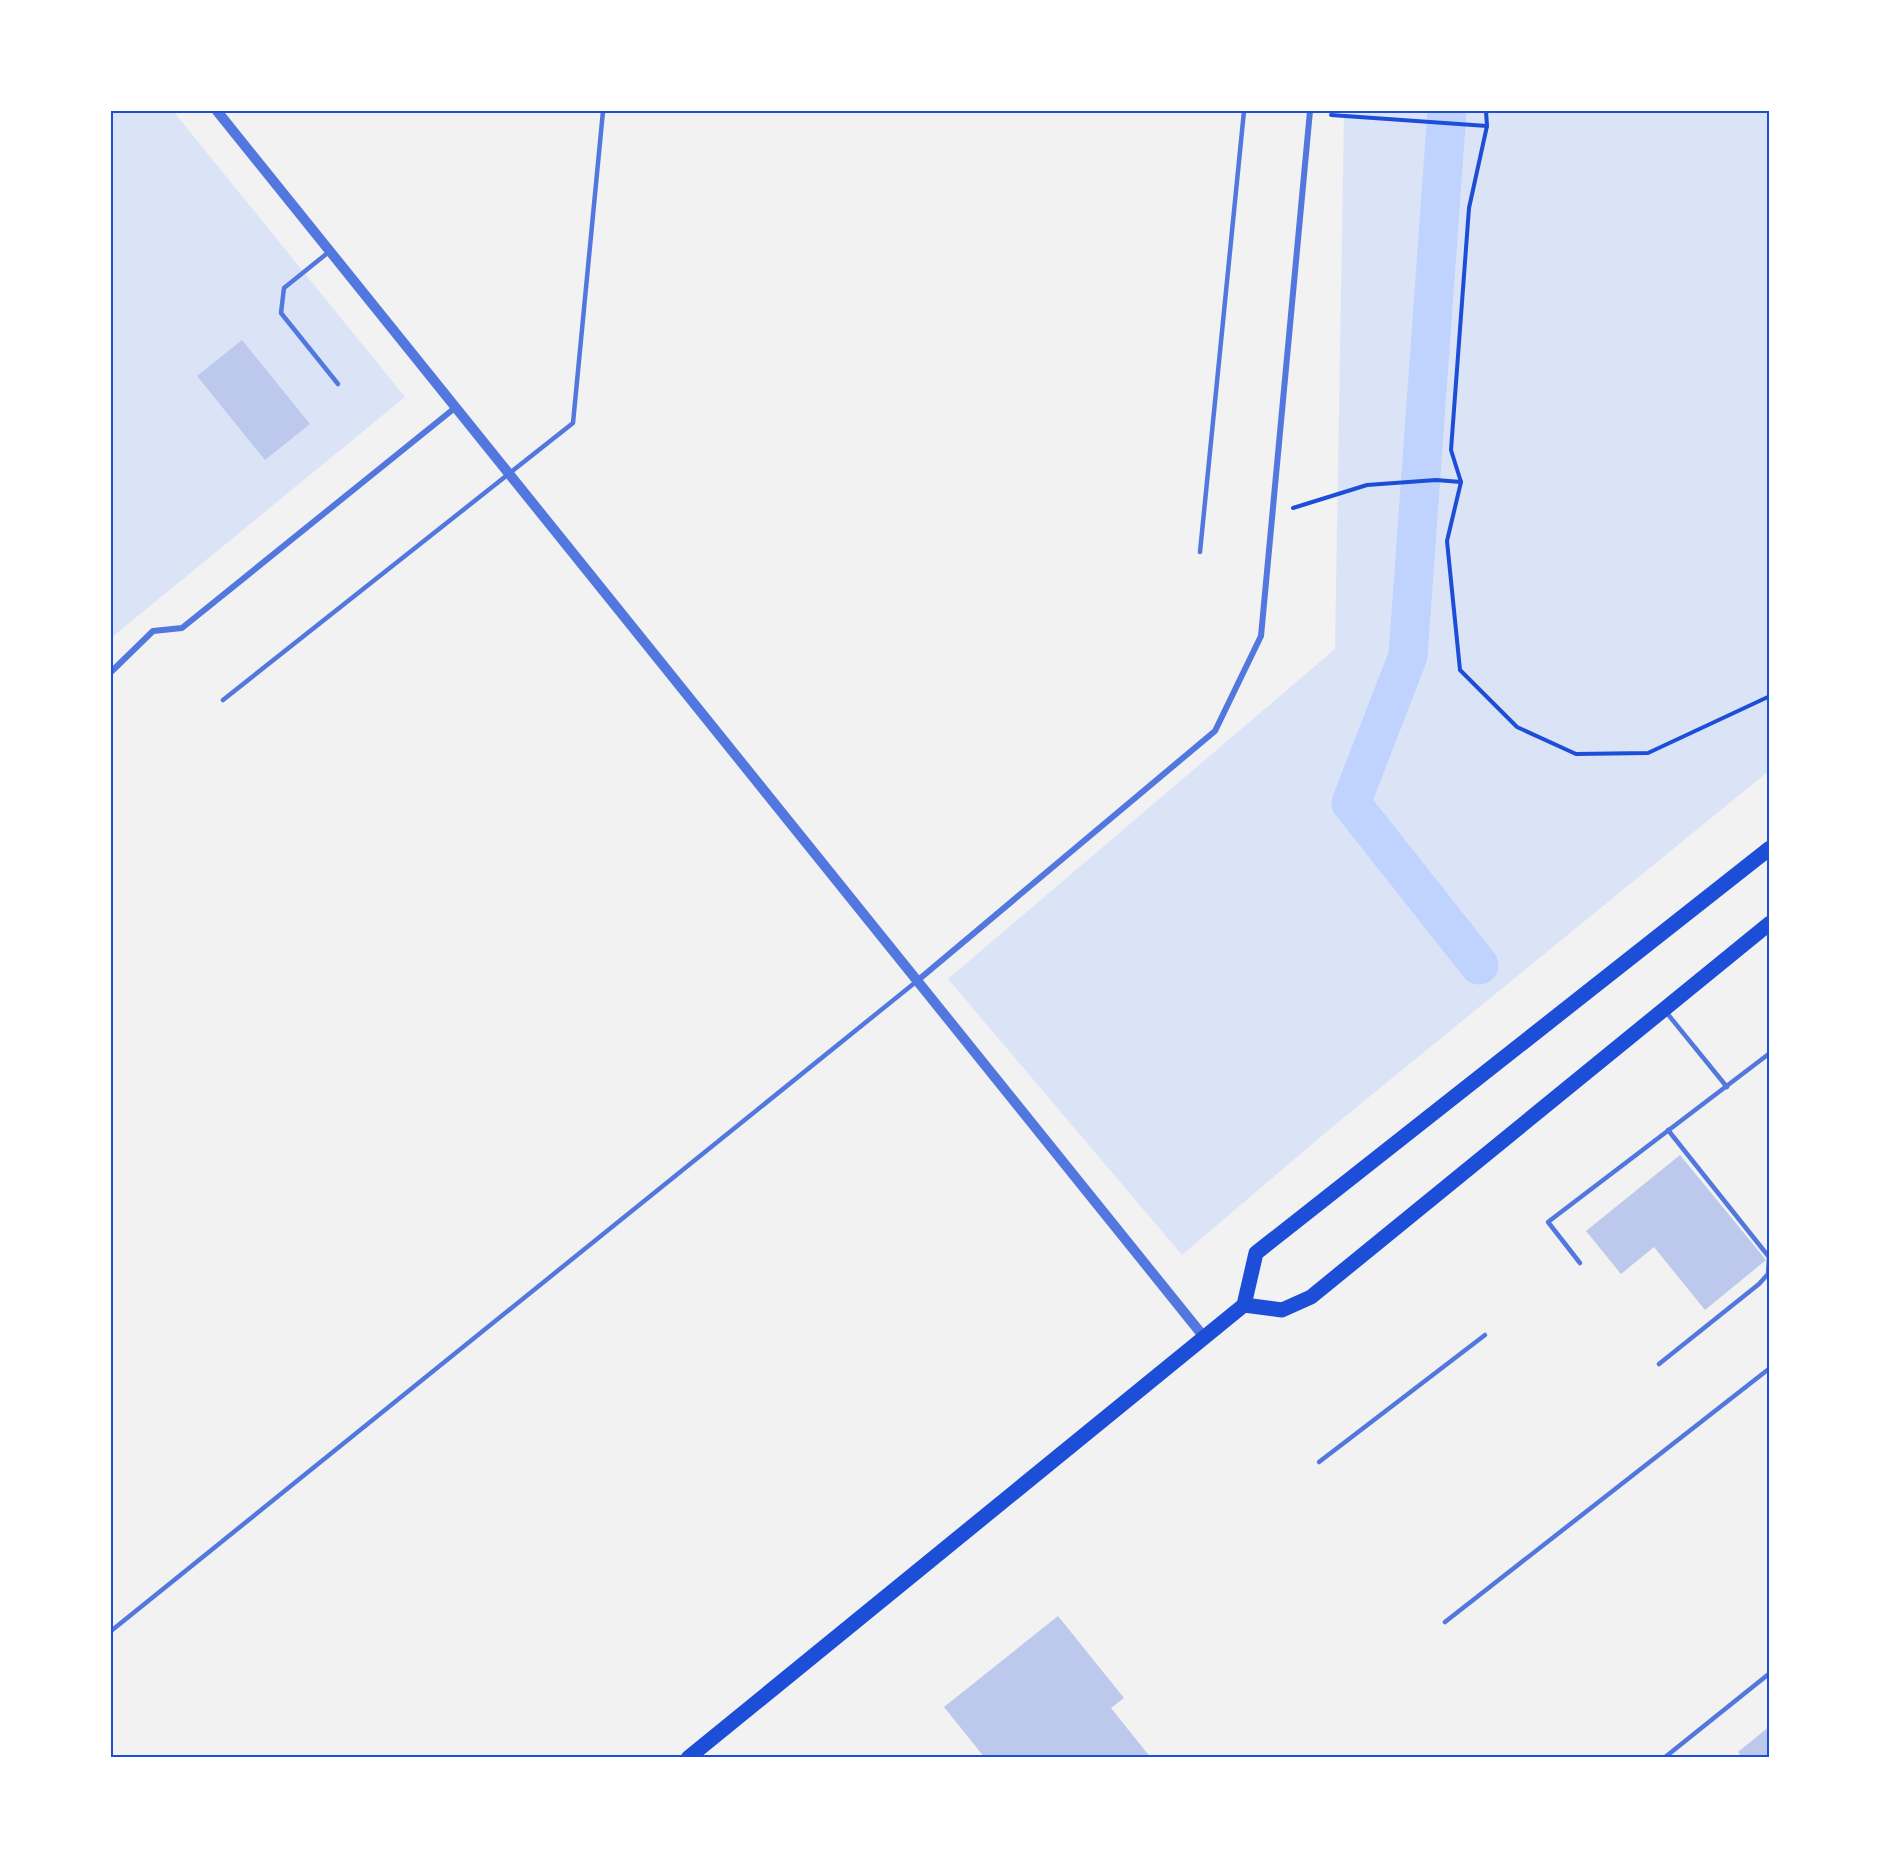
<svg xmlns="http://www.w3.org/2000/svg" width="1881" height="1869" font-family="'PT Sans Narrow',sans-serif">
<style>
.green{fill:#dbe4f7}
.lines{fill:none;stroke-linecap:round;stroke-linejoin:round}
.canal{stroke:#bfd3fe;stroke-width:39}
.building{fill:#bdc9ec}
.path{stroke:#1d4ed8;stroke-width:4}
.service{stroke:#5277de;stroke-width:4.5}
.minor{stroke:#5277de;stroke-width:6}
.tertiary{stroke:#5277de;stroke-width:10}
.primary{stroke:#1d4ed8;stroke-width:15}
.neatline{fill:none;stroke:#1d4ed8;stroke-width:2}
</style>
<rect width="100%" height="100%" fill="#f2f2f2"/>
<g class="green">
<polygon points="111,111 173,111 405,397 111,638"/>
<polygon points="1344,111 1770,111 1770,770 1331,1128 1182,1255 948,979 1335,649"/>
</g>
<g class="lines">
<polyline class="canal" points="1447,111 1408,656 1351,803 1479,965"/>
</g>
<g class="building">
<polygon points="242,340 310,424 265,460 197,376"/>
<polygon points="1680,1155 1766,1260 1705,1310 1654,1247 1621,1274 1586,1231"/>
<polygon points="1058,1616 1124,1698 1111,1708 1151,1758 985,1758 944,1707"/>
<polygon points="1770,1726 1770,1758 1735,1758 1740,1754 1738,1752"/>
</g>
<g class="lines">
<g class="path">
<polyline points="1486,111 1487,126 1469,208 1451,450 1461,482 1447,541 1460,670 1517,727 1576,754 1648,753 1770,696"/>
<polyline points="1331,115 1487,126"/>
<polyline points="1293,508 1367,485 1436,480 1461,482"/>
</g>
<g class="service">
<polyline points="330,251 284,288 281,313 338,384"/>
<polyline points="1200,552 1244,111"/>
<polyline points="223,700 573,423 603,111"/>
<polyline points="1666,1012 1727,1087"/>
<polyline points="1580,1263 1548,1222 1770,1053"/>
<polyline points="1659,1364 1759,1284 1768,1274 1769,1257 1668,1130"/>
<polyline points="1319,1462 1485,1335"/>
<polyline points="1445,1622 1770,1368"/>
<polyline points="111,1631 917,981"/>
<polyline points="1664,1758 1770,1673"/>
</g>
<g class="minor">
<polyline points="111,672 153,631 182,628 456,407"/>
<polyline points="917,981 1215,731 1261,636 1310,111"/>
</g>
<polyline class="tertiary" points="217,111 1204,1337"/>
<g class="primary">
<polyline points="1244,1305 1282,1310 1311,1297 1770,923"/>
<polyline points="688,1758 1244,1305 1256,1253 1770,848"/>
</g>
</g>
<rect width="1881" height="1869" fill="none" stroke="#ffffff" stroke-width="225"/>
<rect x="112" y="112" width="1656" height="1644" class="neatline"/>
</svg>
